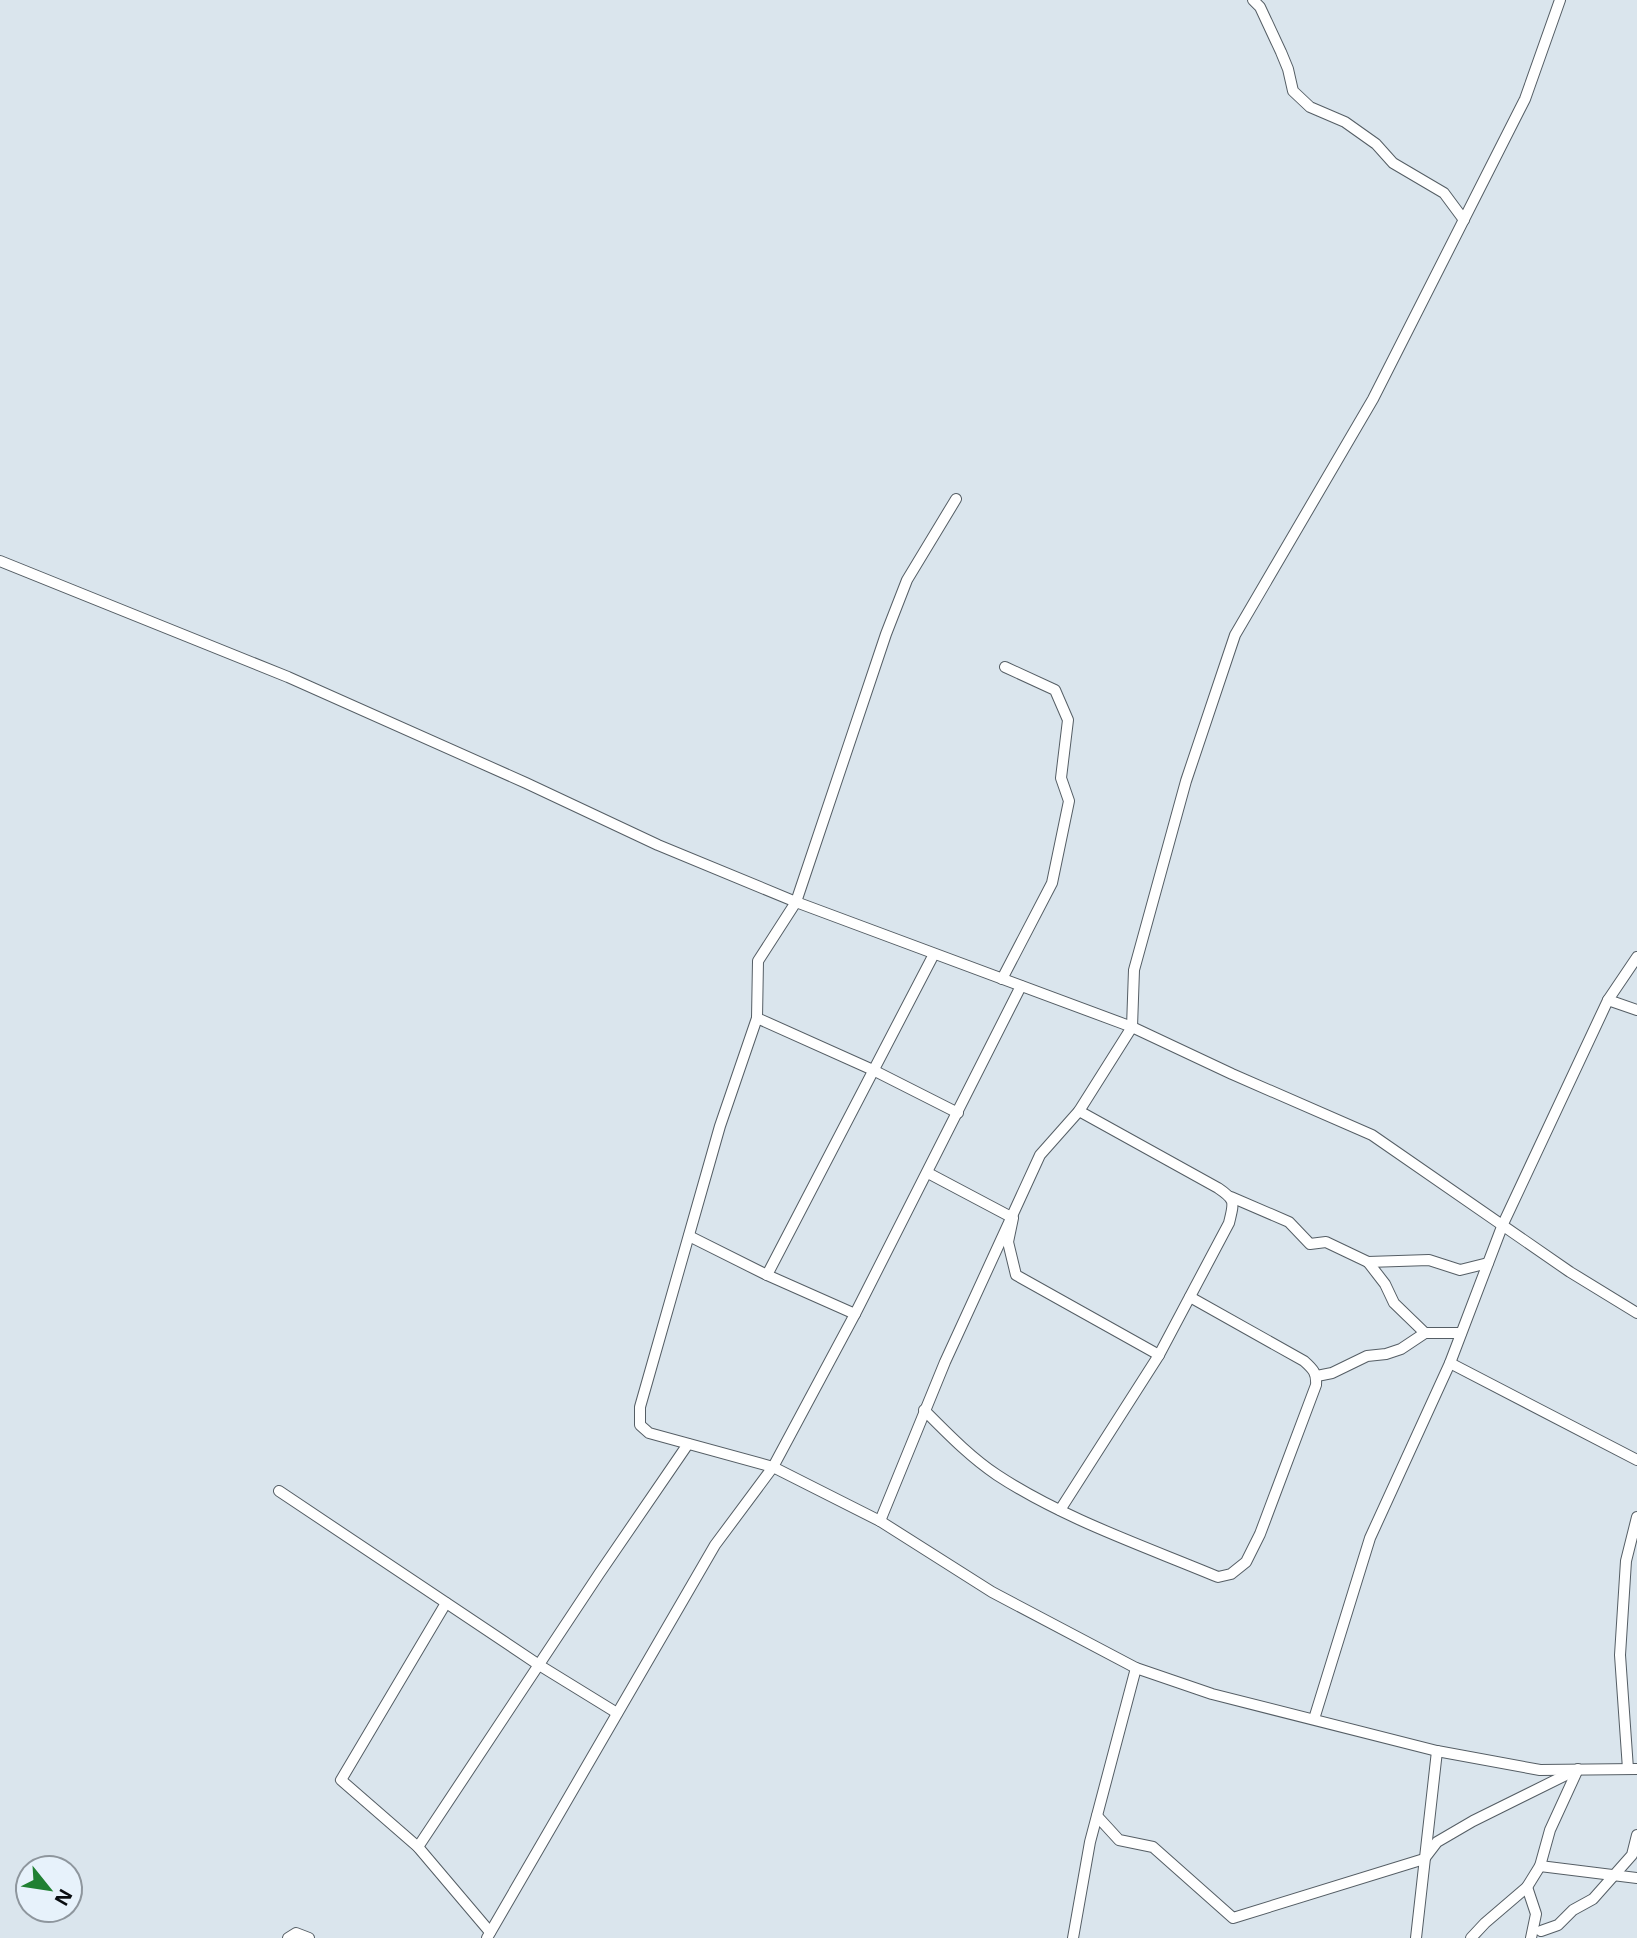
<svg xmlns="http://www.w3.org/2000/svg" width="1637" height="1938" font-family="'Noto Sans',sans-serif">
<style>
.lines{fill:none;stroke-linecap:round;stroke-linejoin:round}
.minor-casing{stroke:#555e65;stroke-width:12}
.minor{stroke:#fff;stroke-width:10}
</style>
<rect width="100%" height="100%" fill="#dae5ed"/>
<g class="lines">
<defs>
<g id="minor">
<polyline points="1253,0 1260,7 1281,52 1288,69 1293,91 1310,107 1345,122 1376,144 1393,163 1444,193 1464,220"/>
<polyline points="956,499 907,580 886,634 796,902 758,961 757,1018 720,1126 640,1407 640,1425 649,1433 773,1467 880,1521 992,1592 1136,1668 1212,1694 1437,1751 1540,1770 1637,1769"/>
<polyline points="0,561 288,677 526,783 658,845 796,902 1132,1027 1232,1074 1372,1135 1570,1272 1637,1313"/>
<polyline points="1002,979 1052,883 1069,801 1061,778 1068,720 1055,690 1005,667"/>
<polyline points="1608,1000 1637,1010"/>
<polyline points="757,1018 873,1070 958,1113"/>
<polyline points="928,1173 1013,1218 1008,1242 1016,1275 1159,1355"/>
<polyline points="1231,1197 1289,1222 1310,1244 1326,1242 1368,1262 1429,1260 1460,1270 1488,1263"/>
<polyline points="689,1236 767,1275 855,1314"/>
<polyline points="1368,1262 1385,1284 1394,1303 1425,1333 1461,1333"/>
<polyline points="767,1275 934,954"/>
<polyline points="1450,1363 1637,1460"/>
<polyline points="1317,1376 1332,1373 1367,1356 1386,1354 1401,1349 1425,1333"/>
<path d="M924,1410C947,1433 970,1457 997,1475C1064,1519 1144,1546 1218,1577L1231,1574L1246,1562L1260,1534L1316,1385C1317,1373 1313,1369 1304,1361L1190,1297"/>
<polyline points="279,1491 539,1665 617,1713"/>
<path d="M1060,1510L1159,1355L1229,1223C1234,1202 1236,1200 1218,1188L1079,1111"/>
<polyline points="880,1521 945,1362 1040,1155 1079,1111 1132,1027 1134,970 1186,781 1235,635 1373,399 1525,99 1560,0"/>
<polyline points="446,1603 341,1780 418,1847 490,1932"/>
<polyline points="1314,1719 1370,1538 1450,1363 1503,1224 1608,1000 1637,957"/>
<polyline points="1628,1769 1620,1655 1626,1561 1637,1517"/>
<polyline points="1097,1816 1119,1840 1153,1847 1233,1918 1424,1859 1437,1842 1473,1821 1576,1770"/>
<polyline points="418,1847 599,1574 688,1444"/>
<polyline points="1540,1866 1637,1878"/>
<polyline points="1527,1887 1536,1914 1531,1938"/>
<polyline points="1541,1931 1558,1925 1573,1910 1593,1899 1632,1855 1637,1835"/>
<polyline points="288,1938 296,1933 309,1938"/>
<polyline points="487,1938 715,1545 773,1467 855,1314 1021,986"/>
<polyline points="1073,1938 1090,1842 1136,1668"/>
<polyline points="1416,1938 1437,1751"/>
<polyline points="1471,1938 1485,1923 1527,1887 1540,1866 1550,1830 1578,1769"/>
</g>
</defs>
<use href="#minor" class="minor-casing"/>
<use href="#minor" class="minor"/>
</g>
<g transform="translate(49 1889) rotate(120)"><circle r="33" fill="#e7f2fb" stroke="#8e969d" stroke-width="2"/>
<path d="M0-5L12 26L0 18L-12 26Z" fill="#208032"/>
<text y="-10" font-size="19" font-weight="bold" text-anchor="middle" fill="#090d10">N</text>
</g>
</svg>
